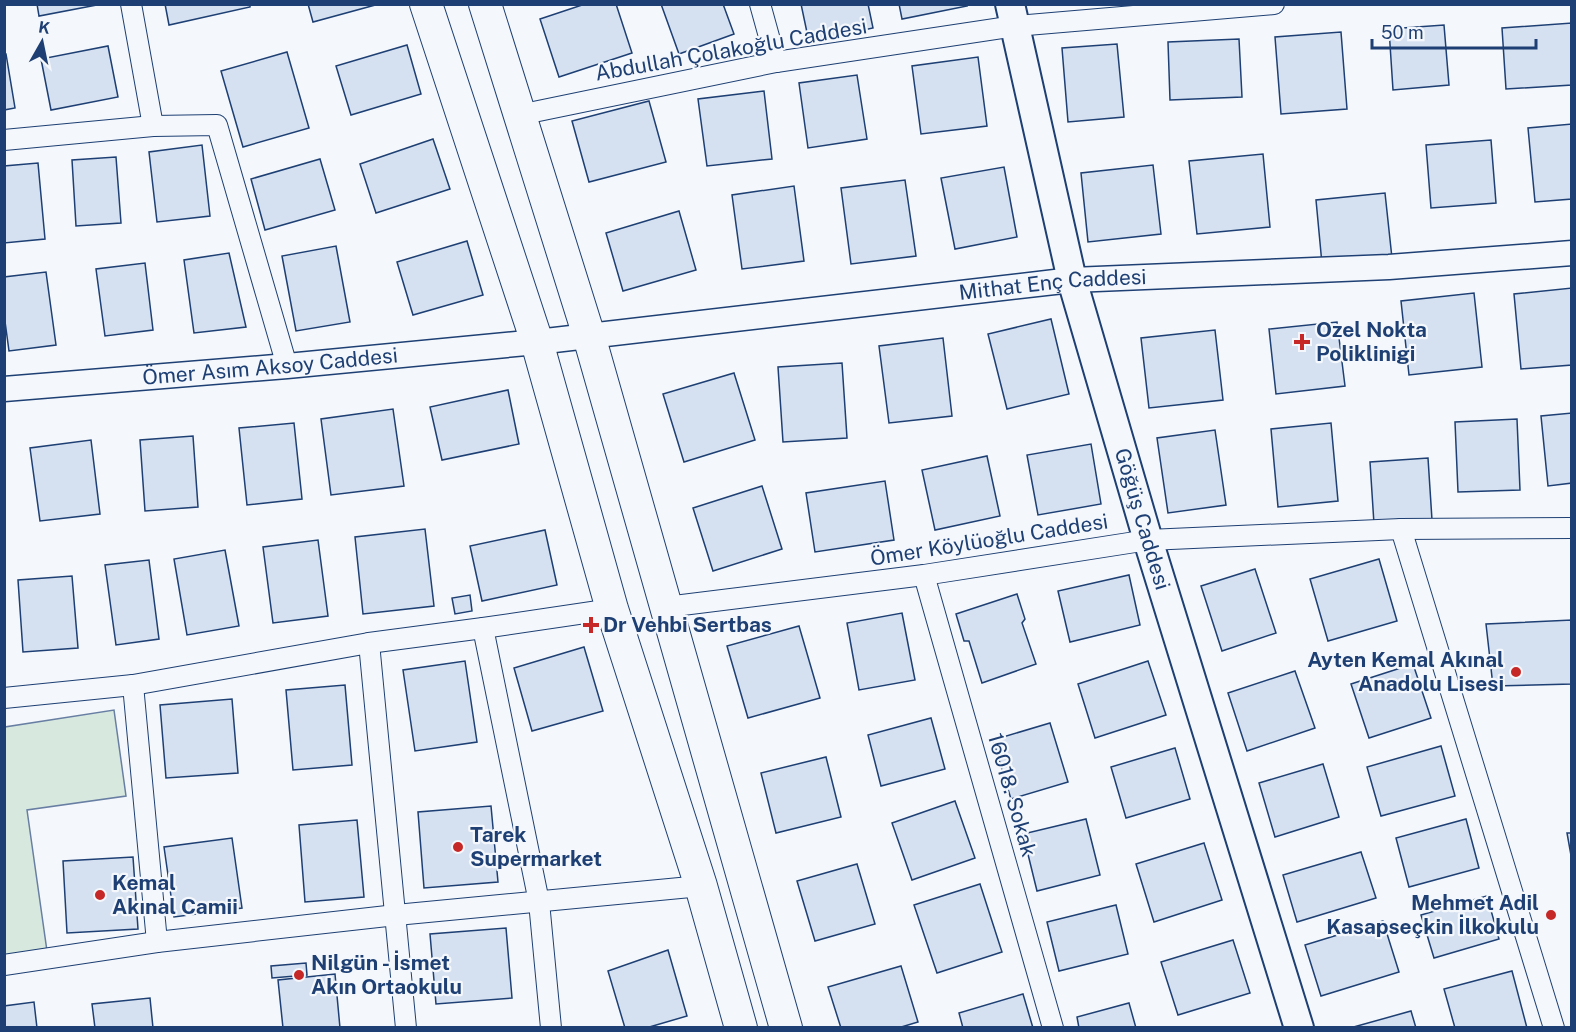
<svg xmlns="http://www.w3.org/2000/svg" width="1576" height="1032" font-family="'Public Sans',sans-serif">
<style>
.green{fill:#d7e8df;stroke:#687fa3;stroke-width:1.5}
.building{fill:#d5e0f0;stroke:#1d3f73;stroke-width:1.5}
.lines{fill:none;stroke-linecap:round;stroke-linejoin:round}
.minor-casing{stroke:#1d3f73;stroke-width:22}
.tertiary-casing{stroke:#1d3f73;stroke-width:27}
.secondary-casing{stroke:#1d3f73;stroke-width:32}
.primary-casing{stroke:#1d3f73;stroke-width:34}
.minor{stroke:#f4f7fb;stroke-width:20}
.tertiary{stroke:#f4f7fb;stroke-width:24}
.secondary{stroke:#f4f7fb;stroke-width:28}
.primary{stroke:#f4f7fb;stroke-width:32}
.poi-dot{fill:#c62828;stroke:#f4f7fb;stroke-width:2}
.labels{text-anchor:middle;stroke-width:4.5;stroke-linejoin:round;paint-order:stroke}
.street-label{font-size:21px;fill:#1d3f73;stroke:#f4f7fb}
.poi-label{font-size:21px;font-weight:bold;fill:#1d3f73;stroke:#f4f7fb;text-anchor:start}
</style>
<rect width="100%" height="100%" fill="#f4f7fb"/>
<polygon class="green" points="114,710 126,796 27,810 47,951 5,957 5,727"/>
<g class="building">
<polygon points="37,4 102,4 39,16"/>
<polygon points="165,4 250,4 250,7 169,25"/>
<polygon points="308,4 379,4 313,22"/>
<polygon points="585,4 616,4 632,53 559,77 540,19"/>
<polygon points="661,4 723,4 734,34 679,54"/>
<polygon points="801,4 868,4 873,28 809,42"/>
<polygon points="899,4 966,4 967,6 902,19"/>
<polygon points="1572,23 1572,85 1506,89 1502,28"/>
<polygon points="1444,25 1449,85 1393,90 1389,29"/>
<polygon points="1341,32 1347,109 1281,114 1275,37"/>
<polygon points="1239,39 1242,97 1170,100 1168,42"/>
<polygon points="1117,44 1124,117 1068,122 1062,48"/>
<polygon points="407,45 421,94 351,115 336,66"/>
<polygon points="108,46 118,97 51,110 41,59"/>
<polygon points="287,52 309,128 243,147 221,71"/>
<polygon points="4,54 6,54 15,108 4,110"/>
<polygon points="978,57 987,126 921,134 912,66"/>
<polygon points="857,75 867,139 808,148 799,83"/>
<polygon points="764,91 772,159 707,166 698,99"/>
<polygon points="649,101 666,162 589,182 572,121"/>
<polygon points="1572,124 1572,199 1535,202 1528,128"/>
<polygon points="433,139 450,189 376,213 360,164"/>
<polygon points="1491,140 1496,203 1431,208 1426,145"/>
<polygon points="202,145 210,216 157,222 149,152"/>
<polygon points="1263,154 1270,227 1197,234 1189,161"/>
<polygon points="116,157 121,223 76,226 72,160"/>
<polygon points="320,159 335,210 265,230 251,179"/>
<polygon points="38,163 45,239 4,243 4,166"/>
<polygon points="1153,165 1161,234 1088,242 1081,173"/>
<polygon points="1004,167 1017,237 955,249 941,178"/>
<polygon points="905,180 916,256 851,264 841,188"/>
<polygon points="794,186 804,261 742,269 732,195"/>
<polygon points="1385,193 1392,258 1322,264 1316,200"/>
<polygon points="679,211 696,270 623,291 606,233"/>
<polygon points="467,241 483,295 413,315 397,262"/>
<polygon points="336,246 350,322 296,331 282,256"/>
<polygon points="229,253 246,327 194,333 184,260"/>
<polygon points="145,263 153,330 105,336 96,269"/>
<polygon points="46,272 56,345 9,351 4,314 4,277"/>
<polygon points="1572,288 1572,365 1521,369 1514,294"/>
<polygon points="1474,293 1482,367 1409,375 1401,301"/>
<polygon points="1051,319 1069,394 1007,409 988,334"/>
<polygon points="1337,322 1345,386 1276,394 1269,329"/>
<polygon points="1215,330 1223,400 1149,408 1141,338"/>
<polygon points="943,338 952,416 889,423 879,346"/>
<polygon points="842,363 847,438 783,442 778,367"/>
<polygon points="734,373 755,440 684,462 663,394"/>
<polygon points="508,390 519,444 442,460 430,407"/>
<polygon points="393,409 404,486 331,495 321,419"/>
<polygon points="1572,413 1572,483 1548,486 1541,416"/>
<polygon points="1517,419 1520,490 1458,492 1455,422"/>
<polygon points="294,423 302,499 247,505 239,428"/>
<polygon points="1331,423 1338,501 1278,507 1271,429"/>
<polygon points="1215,430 1226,505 1168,513 1157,438"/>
<polygon points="193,436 198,507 145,511 140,440"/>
<polygon points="91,440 100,514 40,521 30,448"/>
<polygon points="1091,444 1101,504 1038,515 1027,455"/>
<polygon points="987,456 1000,516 935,530 922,470"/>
<polygon points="1428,458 1432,520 1374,524 1370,462"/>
<polygon points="885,481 894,540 815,552 806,493"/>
<polygon points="762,486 782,549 713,571 693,508"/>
<polygon points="425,529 434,606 363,614 355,537"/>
<polygon points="545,530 557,585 482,601 470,546"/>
<polygon points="318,540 328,616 273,623 263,547"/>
<polygon points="225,550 239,626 187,635 174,559"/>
<polygon points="1379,559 1397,621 1328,641 1310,579"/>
<polygon points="149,560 159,639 116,645 105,565"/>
<polygon points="1255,569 1276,633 1222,651 1201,586"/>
<polygon points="1129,575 1140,625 1070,642 1058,591"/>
<polygon points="72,576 78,648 23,652 18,580"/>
<polygon points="1017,594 1025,619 1022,623 1036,664 982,683 969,641 964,641 956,614"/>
<polygon points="470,595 472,611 455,614 452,598"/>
<polygon points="902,613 915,680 859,690 847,623"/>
<polygon points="1572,620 1572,684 1493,686 1486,624"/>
<polygon points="799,626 820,698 748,718 727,646"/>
<polygon points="584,647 603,711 532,731 514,668"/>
<polygon points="465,661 477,742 415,751 403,670"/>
<polygon points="1148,661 1166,715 1095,738 1078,684"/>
<polygon points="1413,664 1431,718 1369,738 1351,684"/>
<polygon points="1295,671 1315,728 1247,751 1228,693"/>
<polygon points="345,685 352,765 293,770 286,690"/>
<polygon points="232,699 238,773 166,778 160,705"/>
<polygon points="931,718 945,769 881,786 868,735"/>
<polygon points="1050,723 1068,782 1011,799 993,740"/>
<polygon points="1441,746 1455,796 1381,816 1367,767"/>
<polygon points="1175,748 1190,799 1126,818 1111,767"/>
<polygon points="826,757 841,817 776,833 761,773"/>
<polygon points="1323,764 1339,817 1275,837 1259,783"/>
<polygon points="955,801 975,858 912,880 892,823"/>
<polygon points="491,806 498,882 424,888 418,812"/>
<polygon points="1086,819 1100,875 1037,891 1023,834"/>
<polygon points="1466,819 1479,868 1409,887 1396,838"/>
<polygon points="357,820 364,897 305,902 299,825"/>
<polygon points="1567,833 1572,833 1572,861"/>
<polygon points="232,838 242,908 174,917 164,847"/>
<polygon points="1204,843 1222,900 1154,922 1136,864"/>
<polygon points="1361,852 1376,898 1297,922 1283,875"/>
<polygon points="133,857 138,929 67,933 63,861"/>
<polygon points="857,864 875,924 815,941 797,881"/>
<polygon points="980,884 1002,952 937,973 914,905"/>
<polygon points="1487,896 1499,939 1434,958 1421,915"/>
<polygon points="1116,905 1128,954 1059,971 1047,922"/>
<polygon points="1383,921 1399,972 1321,996 1305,945"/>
<polygon points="506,928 512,998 436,1004 430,934"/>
<polygon points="1233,940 1250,993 1178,1015 1161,962"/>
<polygon points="668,950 687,1016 646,1028 625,1028 608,971"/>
<polygon points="306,963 307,975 272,978 271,966"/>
<polygon points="901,966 918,1022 898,1028 841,1028 828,987"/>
<polygon points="1512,971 1527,1028 1455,1028 1444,989"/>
<polygon points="335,974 340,1028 283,1028 278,980"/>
<polygon points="1023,994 1033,1028 963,1028 959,1013"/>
<polygon points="150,998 153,1028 95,1028 92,1004"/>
<polygon points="34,1002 37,1028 4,1028 4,1006"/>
<polygon points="1129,1003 1136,1028 1079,1028 1077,1017"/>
<polygon points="1411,1011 1416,1028 1350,1028"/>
</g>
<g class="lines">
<defs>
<g id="minor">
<polyline points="131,4 153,126"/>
<polyline points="760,4 776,62"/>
<polyline points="519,115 776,62 1015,26 1274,4"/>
<polyline points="4,140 153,126 217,125 287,366"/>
<polyline points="1401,529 1554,1028"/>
<polyline points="924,575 1053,1028"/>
<polyline points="666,607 924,575 1148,540 1401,529 1572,528"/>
<polyline points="483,628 539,902 551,1028"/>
<polyline points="369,643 406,1028"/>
<polyline points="133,685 157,942"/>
<polyline points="4,698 133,685 369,643 483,628 612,609"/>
<polyline points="4,965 157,942 396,915 701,886"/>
</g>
<g id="tertiary">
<path id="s1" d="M4,389L287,366L537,342L1072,280L1389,267L1572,253"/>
</g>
<g id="secondary">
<path id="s2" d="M1010,4L1072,280L1148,540L1299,1028"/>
</g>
<g id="primary">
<polyline points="426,4 537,342 612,609 701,886 741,1028"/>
<polyline points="485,4 589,336 786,1028"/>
</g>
</defs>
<use href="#minor" class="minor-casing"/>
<use href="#tertiary" class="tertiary-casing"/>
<use href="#secondary" class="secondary-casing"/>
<use href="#primary" class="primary-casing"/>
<use href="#minor" class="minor"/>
<use href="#tertiary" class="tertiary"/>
<use href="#secondary" class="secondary"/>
<use href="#primary" class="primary"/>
</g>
<g class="poi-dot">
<path d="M1299 333h6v6h6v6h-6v6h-6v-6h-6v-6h6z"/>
<path d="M588 616h6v6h6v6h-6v6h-6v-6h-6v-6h6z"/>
<circle cx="1516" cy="672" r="6"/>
<circle cx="458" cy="847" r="6"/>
<circle cx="100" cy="895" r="6"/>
<circle cx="1551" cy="915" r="6"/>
<circle cx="299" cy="975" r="6"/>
</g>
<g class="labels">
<g class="street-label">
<text transform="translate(731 50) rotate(-10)" y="7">Abdullah Çolakoğlu Caddesi</text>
<text dy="7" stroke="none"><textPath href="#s1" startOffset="1054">Mithat Enç Caddesi</textPath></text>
<text dy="7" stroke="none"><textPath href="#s1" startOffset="267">Ömer Asım Aksoy Caddesi</textPath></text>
<text dy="7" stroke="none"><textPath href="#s2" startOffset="532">Göğüş Caddesi</textPath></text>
<text transform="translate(989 540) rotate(-9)" y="7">Ömer Köylüoğlu Caddesi</text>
<text transform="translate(1012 795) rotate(74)" y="7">16018. Sokak</text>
</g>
<g class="poi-label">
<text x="1316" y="337">Ozel Nokta<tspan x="1316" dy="24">Poliklinigi</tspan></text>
<text x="603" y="632">Dr Vehbi Sertbas</text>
<text x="1504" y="667" text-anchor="end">Ayten Kemal Akınal<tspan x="1504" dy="24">Anadolu Lisesi</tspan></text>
<text x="470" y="842">Tarek<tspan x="470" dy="24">Supermarket</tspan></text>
<text x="112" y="890">Kemal<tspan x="112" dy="24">Akınal Camii</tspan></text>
<text x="1539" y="910" text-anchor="end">Mehmet Adil<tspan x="1539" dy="24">Kasapseçkin İlkokulu</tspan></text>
<text x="311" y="970">Nilgün - İsmet<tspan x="311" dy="24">Akın Ortaokulu</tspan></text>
</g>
</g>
<rect width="1576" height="1032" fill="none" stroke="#1d3f73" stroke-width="12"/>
<g transform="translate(42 42) rotate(9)" stroke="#f4f7fb" stroke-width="4.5" paint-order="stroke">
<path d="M0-4.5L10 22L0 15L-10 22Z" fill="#1d3f73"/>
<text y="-9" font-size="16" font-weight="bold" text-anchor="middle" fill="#1d3f73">K</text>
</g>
<path d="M1372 39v9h164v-9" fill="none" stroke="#1d3f73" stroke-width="3"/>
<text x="1381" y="39" font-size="18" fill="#1d3f73" stroke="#f4f7fb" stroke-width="4.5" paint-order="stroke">50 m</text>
</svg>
